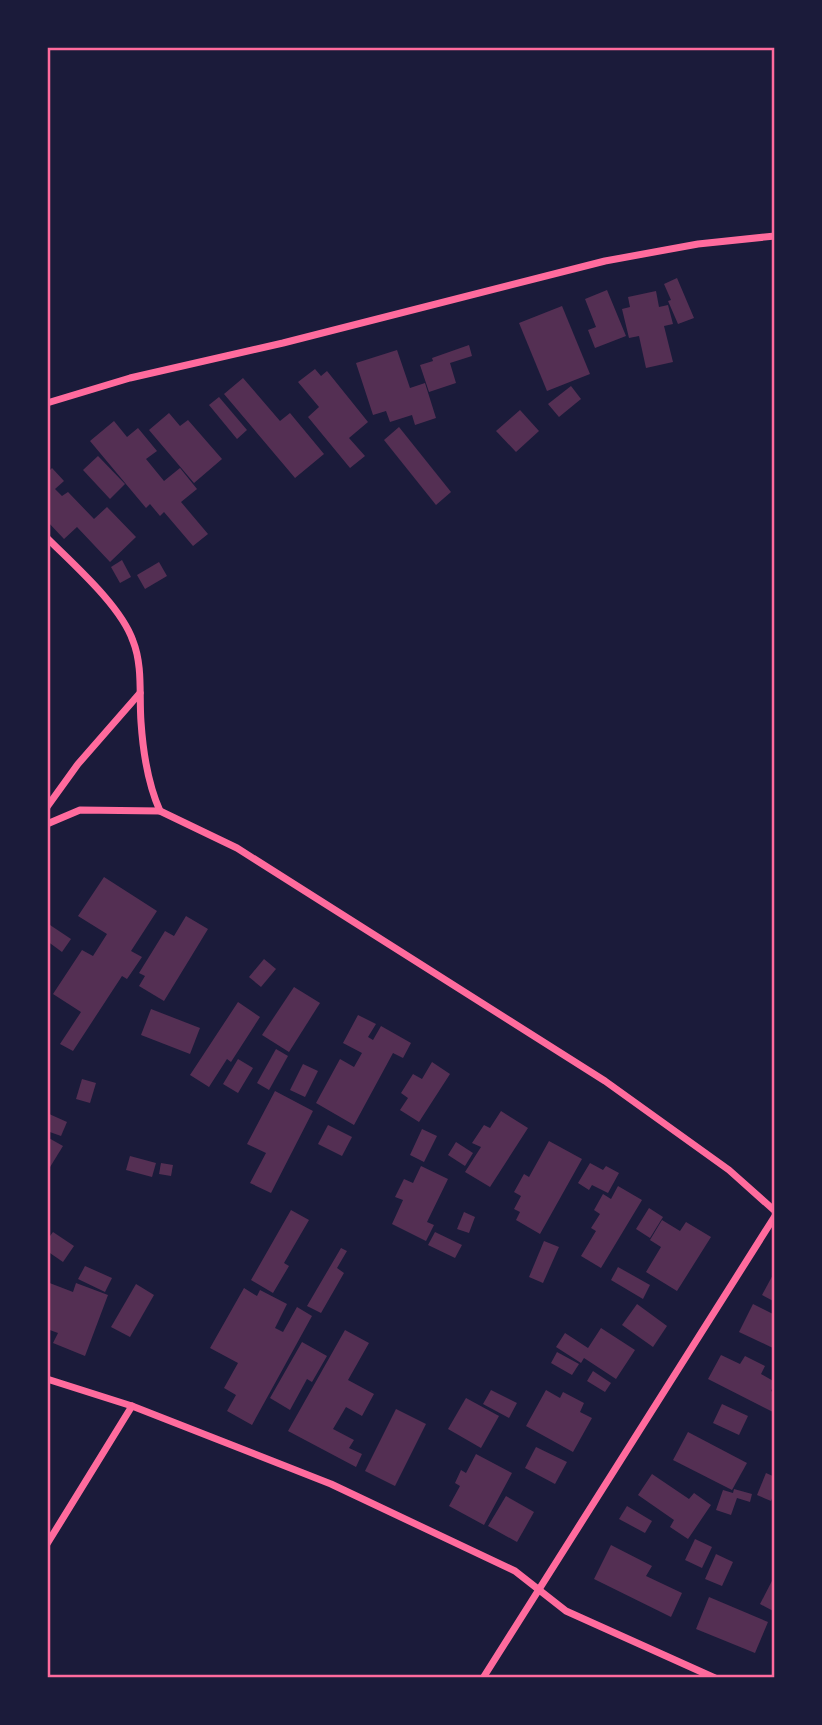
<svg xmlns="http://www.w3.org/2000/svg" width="822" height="1725" font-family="'Nunito Sans',sans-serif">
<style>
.building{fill:#542f53}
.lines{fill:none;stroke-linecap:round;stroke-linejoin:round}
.minor{stroke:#ff6b9d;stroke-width:7}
.neatline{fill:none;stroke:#ff6b9d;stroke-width:2.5}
</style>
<rect width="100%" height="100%" fill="#1b1b3a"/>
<g class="building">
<polygon points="677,278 694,318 678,324 668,301 671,300 664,284"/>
<polygon points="607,290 626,336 595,348 588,330 596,327 585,299"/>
<polygon points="656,291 659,307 668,305 673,324 664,326 673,362 646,368 639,336 629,338 622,309 630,307 628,297"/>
<polygon points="562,306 590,374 547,391 519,323"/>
<polygon points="469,345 472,356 450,363 456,383 429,392 420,365 433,361 432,358"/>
<polygon points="397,350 410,388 425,383 436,418 415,425 412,415 390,422 386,411 373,415 356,363"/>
<polygon points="315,369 321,376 327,371 368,422 349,438 365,456 350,468 308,417 319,407 298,382"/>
<polygon points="243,378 280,421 290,413 324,454 295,478 224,394"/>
<polygon points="571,386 581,399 559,417 548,404"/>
<polygon points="219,397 247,430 237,439 209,405"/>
<polygon points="520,410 539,431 516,452 496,431"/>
<polygon points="169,413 180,426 188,420 222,459 194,483 149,430"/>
<polygon points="114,421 127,437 138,428 157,451 146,459 164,481 180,468 197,489 181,502 208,534 193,546 164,512 160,516 150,504 146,508 90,441"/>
<polygon points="399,427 451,492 436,505 384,440"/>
<polygon points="98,456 125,484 110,499 83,470"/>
<polygon points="52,468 64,481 55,489 62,496 68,492 94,519 107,507 136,537 110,562 77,527 64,539 47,521 47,473"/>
<polygon points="122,560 131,577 120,583 111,567"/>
<polygon points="159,562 167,576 145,589 137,575"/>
<polygon points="104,877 157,911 131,951 142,957 127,979 122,976 73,1051 60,1044 81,1012 53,994 82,950 93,956 107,934 78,916"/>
<polygon points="186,916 208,929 164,1001 139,986 145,976 139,973 165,931 174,936"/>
<polygon points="47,923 71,939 62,952 47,941"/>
<polygon points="264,959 276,969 261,987 249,977"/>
<polygon points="294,987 320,1003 289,1052 262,1035"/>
<polygon points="238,1002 260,1017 231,1062 227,1059 209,1087 190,1075"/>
<polygon points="151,1009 200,1028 190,1054 141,1035"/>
<polygon points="358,1015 376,1024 368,1037 373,1040 381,1026 411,1043 403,1058 393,1053 354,1125 316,1103 340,1059 354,1067 362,1053 343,1043"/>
<polygon points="276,1049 288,1056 269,1090 257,1083"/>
<polygon points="238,1059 253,1068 238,1093 223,1084"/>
<polygon points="432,1062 450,1074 419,1122 400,1110 408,1098 401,1093 413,1074 422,1079"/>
<polygon points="303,1064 318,1071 305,1097 290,1090"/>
<polygon points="82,1079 96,1083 90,1103 76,1099"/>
<polygon points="275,1091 313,1111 271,1193 250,1183 266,1153 247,1144"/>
<polygon points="501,1111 528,1128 490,1187 465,1172 481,1147 472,1143 484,1125 490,1128"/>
<polygon points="47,1113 67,1122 61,1136 47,1131"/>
<polygon points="328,1125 352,1137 342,1156 318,1144"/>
<polygon points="422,1129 437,1136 424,1162 410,1155"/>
<polygon points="47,1137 63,1146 47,1172"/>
<polygon points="549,1141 582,1159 540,1234 516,1220 520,1212 514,1209 521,1196 514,1192 524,1174 529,1177"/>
<polygon points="456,1142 473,1153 465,1166 448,1155"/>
<polygon points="130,1156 156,1163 152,1177 126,1170"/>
<polygon points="161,1163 173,1165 171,1176 159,1174"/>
<polygon points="590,1163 603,1170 606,1166 619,1173 608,1193 592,1185 589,1190 578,1183"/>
<polygon points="421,1166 448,1179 427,1222 434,1225 426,1241 392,1224 403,1200 395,1197 404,1179 413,1183"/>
<polygon points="618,1186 642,1200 601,1268 581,1256 596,1231 591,1228 600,1214 594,1210 603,1194 611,1199"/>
<polygon points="649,1208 663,1217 650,1238 636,1229"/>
<polygon points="291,1210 309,1220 284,1263 289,1266 273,1293 251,1280"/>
<polygon points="464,1212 475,1217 469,1233 457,1229"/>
<polygon points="662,1220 680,1231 686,1222 711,1237 677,1291 646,1272 661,1247 650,1240"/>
<polygon points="53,1232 74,1246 63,1262 47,1251 47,1240"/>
<polygon points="435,1232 462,1245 455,1258 428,1245"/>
<polygon points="544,1241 559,1247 543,1283 529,1277"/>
<polygon points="341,1248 347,1251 337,1268 344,1273 321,1313 307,1306"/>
<polygon points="85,1266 112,1278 105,1292 78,1279"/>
<polygon points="618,1267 650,1285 643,1299 611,1280"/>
<polygon points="775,1271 775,1302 762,1295"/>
<polygon points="47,1282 73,1292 76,1283 108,1295 85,1356 53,1343 58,1333 47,1329"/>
<polygon points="136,1284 154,1295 130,1337 111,1327"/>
<polygon points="244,1288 257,1296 260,1290 287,1304 275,1328 283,1332 297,1307 312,1316 252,1425 227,1411 236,1395 224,1388 238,1363 210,1348"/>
<polygon points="637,1304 667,1326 653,1347 622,1325"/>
<polygon points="753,1304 775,1315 775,1349 739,1332"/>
<polygon points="601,1328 635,1350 616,1379 584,1358 581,1363 556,1347 565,1333 588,1348"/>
<polygon points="345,1330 369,1343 348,1380 374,1394 362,1416 346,1407 333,1429 354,1440 349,1448 362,1454 356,1467 288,1431"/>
<polygon points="302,1342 327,1356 312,1382 307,1379 290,1410 270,1398"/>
<polygon points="557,1352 579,1364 572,1375 551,1363"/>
<polygon points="721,1355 740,1364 745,1356 765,1366 761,1374 775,1382 771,1391 775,1393 775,1413 708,1379"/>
<polygon points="593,1371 611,1383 605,1392 587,1381"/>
<polygon points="491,1390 517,1403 509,1418 483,1404"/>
<polygon points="546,1390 560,1398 563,1392 584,1403 580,1412 592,1418 573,1452 526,1426"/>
<polygon points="466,1398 499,1416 481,1448 448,1429"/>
<polygon points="722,1404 748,1416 739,1435 713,1423"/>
<polygon points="396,1409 426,1424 395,1486 365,1471"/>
<polygon points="688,1432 747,1463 732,1490 673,1460"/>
<polygon points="536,1447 567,1462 555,1484 525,1468"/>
<polygon points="476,1454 512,1473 484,1525 449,1506 460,1486 455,1483 461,1470 466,1473"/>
<polygon points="766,1473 775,1477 775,1492 771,1501 757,1495"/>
<polygon points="652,1474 689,1499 694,1493 711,1505 688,1539 670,1527 674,1520 638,1495"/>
<polygon points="734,1489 752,1494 750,1502 737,1498 731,1515 716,1510 723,1490 733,1493"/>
<polygon points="506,1496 534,1512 517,1542 488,1526"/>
<polygon points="627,1506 652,1521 645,1533 619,1519"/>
<polygon points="695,1539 712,1547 702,1568 685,1560"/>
<polygon points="611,1545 652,1566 646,1576 682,1593 671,1617 594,1579"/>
<polygon points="716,1554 733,1562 722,1586 705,1579"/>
<polygon points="775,1575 775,1612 760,1604"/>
<polygon points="709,1597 768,1622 755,1653 696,1629"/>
</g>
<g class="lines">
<g class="minor">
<polyline points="47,403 130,378 283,343 605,261 698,244 775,236"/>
<path d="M47,538C74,565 121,606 133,641C143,666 139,696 141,722C143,752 148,784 160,811L237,848L605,1081L729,1170L775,1211"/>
<polyline points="47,807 78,764 140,693"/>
<polyline points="47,824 80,810 160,811"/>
<polyline points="47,1379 132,1406 331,1484 515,1571 566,1611 715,1678"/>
<polyline points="47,1544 132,1406"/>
<polyline points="483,1678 775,1216"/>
</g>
</g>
<rect width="822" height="1725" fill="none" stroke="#1b1b3a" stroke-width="98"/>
<rect x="49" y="49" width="724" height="1627" class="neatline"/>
</svg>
